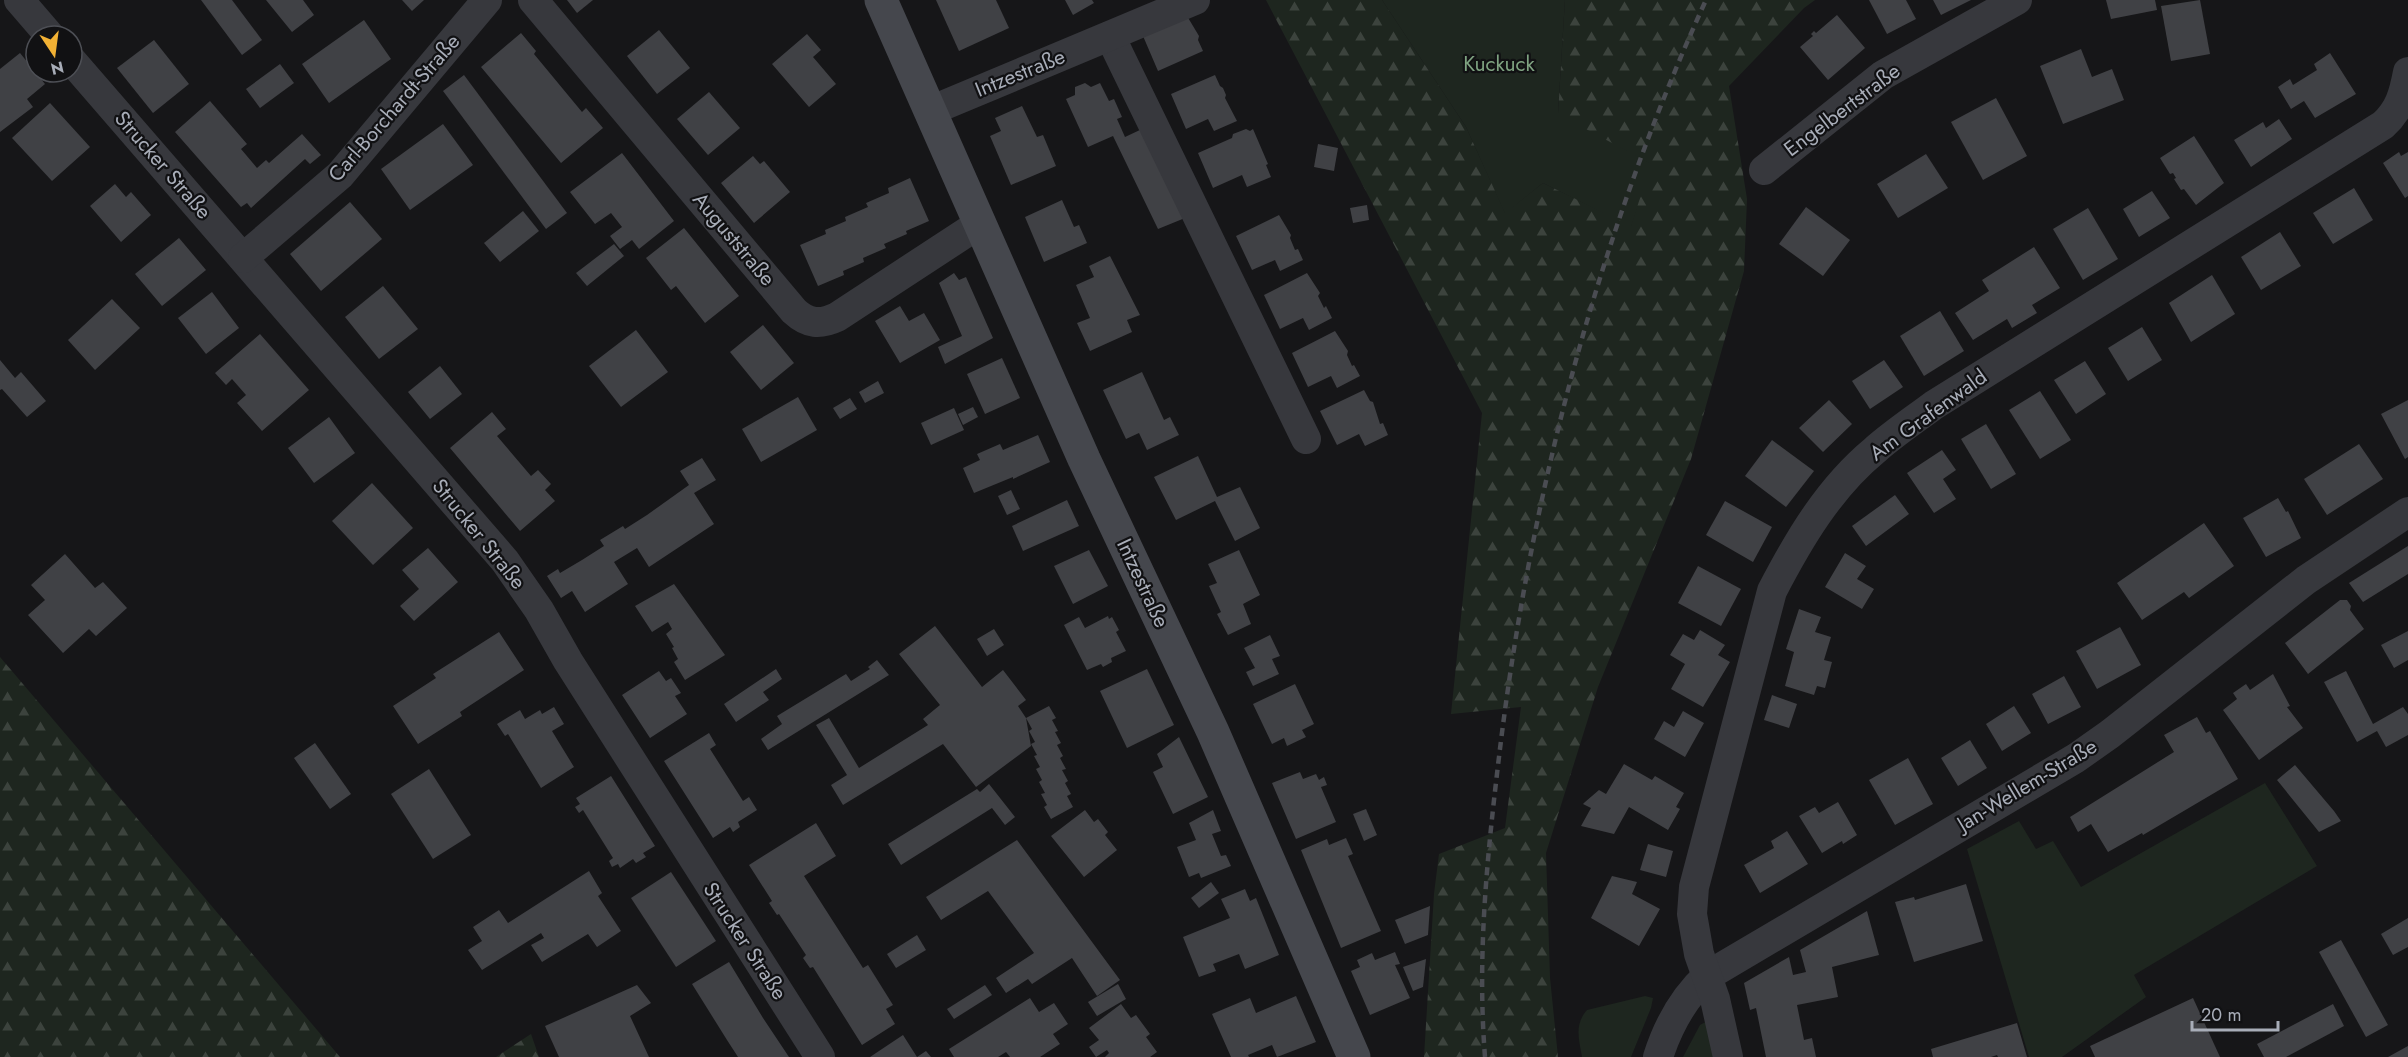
<svg xmlns="http://www.w3.org/2000/svg" width="2408" height="1057" font-family="Jost,sans-serif">
<style>
.green{fill:#1e261f}
.forest{fill:url(#forest-firs)}
.building{fill:#404145}
.lines{fill:none;stroke-linecap:round;stroke-linejoin:round}
.street{stroke:#37383d;stroke-width:30}
.secondary{stroke:#45474d;stroke-width:33}
.rail{stroke:#4a4c52;stroke-width:4.5;stroke-dasharray:8 6;stroke-linecap:butt}
.labels{text-anchor:middle;stroke-width:4.5;stroke-linejoin:round;paint-order:stroke}
.park-label{font-size:21px;fill:#7fa381;stroke:#111113}
.street-label{font-size:21px;fill:#a8adb8;stroke:#111113}
</style>
<defs>
<pattern id="forest-firs" width="22" height="20" patternUnits="userSpaceOnUse" patternTransform="scale(1.5)"><rect width="22" height="20" fill="#1e261f"/><path d="M5 1l3.5 6h-7zM16 11l3.5 6h-7z" fill="#3c433d"/></pattern>
</defs>
<rect width="100%" height="100%" fill="#161618"/>
<g class="green">
<polygon points="1382,0 1565,0 1558,113 1652,164 1631,227 1543,183 1505,214 1466,127"/>
<polygon points="2265,783 2317,866 2134,975 2146,997 2062,1057 2029,1057 1967,849 2019,821 2036,849 2053,841 2081,887"/>
<path d="M1645,996L1653,998L1651,1008L1631,1057H1582C1579,1039 1574,1025 1587,1010Z"/>
<polygon points="1709,1020 1718,1057 1683,1057 1700,1025"/>
</g>
<g class="forest">
<polygon points="1266,0 1382,0 1466,127 1505,213 1543,183 1631,226 1651,164 1558,114 1565,0 1815,0 1804,8 1729,86 1747,199 1744,271 1691,459 1598,687 1546,853 1550,978 1558,1057 1424,1057 1434,894 1439,854 1505,828 1521,707 1451,714 1482,413"/>
<polygon points="0,657 340,1057 0,1057"/>
<polygon points="531,1034 539,1057 496,1057"/>
</g>
<g class="building">
<polygon points="201,0 232,0 262,40 242,55"/>
<polygon points="266,0 303,0 314,15 292,32"/>
<polygon points="402,0 424,0 412,11"/>
<polygon points="567,0 593,0 577,13"/>
<polygon points="936,0 996,0 1009,28 959,51"/>
<polygon points="1065,0 1092,0 1094,3 1073,15"/>
<polygon points="1869,0 1906,0 1916,19 1887,34"/>
<polygon points="1933,0 1971,0 1941,15"/>
<polygon points="2106,0 2155,0 2157,10 2111,19"/>
<polygon points="2200,0 2210,54 2171,61 2161,6"/>
<polygon points="1837,15 1865,48 1828,80 1800,47 1813,36 1811,34 1814,31 1816,33"/>
<polygon points="1187,16 1199,36 1198,40 1203,51 1158,71 1143,36"/>
<polygon points="364,20 391,59 329,103 302,64"/>
<polygon points="659,30 690,68 657,94 627,56"/>
<polygon points="521,33 536,51 534,54 582,112 586,108 603,128 561,163 481,67"/>
<polygon points="807,34 821,50 813,57 836,84 809,107 772,64"/>
<polygon points="154,40 189,84 153,113 117,68"/>
<polygon points="2081,49 2092,77 2112,69 2124,100 2063,124 2040,66"/>
<polygon points="20,53 45,84 27,99 33,107 0,132 0,69"/>
<polygon points="2330,53 2356,94 2315,118 2304,101 2291,109 2278,87 2290,79 2293,85 2317,70 2314,64"/>
<polygon points="280,64 294,83 260,108 246,89"/>
<polygon points="464,75 567,213 546,229 443,91"/>
<polygon points="1215,75 1220,86 1223,88 1226,95 1225,98 1237,121 1214,131 1208,119 1186,129 1171,94"/>
<polygon points="1085,83 1091,87 1100,83 1109,101 1114,99 1122,117 1117,119 1125,137 1142,129 1185,218 1158,229 1113,136 1088,147 1066,99 1075,95 1075,87"/>
<polygon points="709,92 740,128 708,155 677,119"/>
<polygon points="1996,98 2027,156 1983,180 1951,122"/>
<polygon points="210,101 247,144 241,149 257,168 266,160 269,163 302,134 321,155 310,164 305,159 251,208 247,203 241,207 175,132"/>
<polygon points="50,103 90,147 52,181 12,138"/>
<polygon points="1022,106 1037,137 1043,135 1056,166 1011,185 990,136 1001,131 995,118"/>
<polygon points="2279,119 2292,139 2251,167 2234,140 2263,122 2266,128"/>
<polygon points="443,124 473,165 410,210 381,169"/>
<polygon points="1246,129 1250,131 1253,129 1268,164 1266,165 1271,177 1247,187 1242,175 1213,188 1198,153 1232,138 1233,134"/>
<polygon points="2194,136 2224,183 2196,205 2184,189 2181,190 2174,179 2176,178 2173,173 2170,174 2160,158"/>
<polygon points="1318,144 1338,148 1334,171 1314,167"/>
<polygon points="2399,152 2401,156 2408,152 2408,196 2405,198 2383,163"/>
<polygon points="622,153 674,221 639,249 632,240 620,249 610,236 622,227 611,213 595,224 570,192"/>
<polygon points="1926,154 1948,188 1898,218 1877,184"/>
<polygon points="753,156 760,164 764,161 790,192 754,223 721,183"/>
<polygon points="910,178 929,221 906,231 907,234 884,244 886,248 863,258 864,262 843,271 844,275 818,286 800,245 826,234 825,230 846,221 845,217 868,207 866,203 889,193 888,188"/>
<polygon points="115,184 126,197 131,192 151,215 121,242 90,206"/>
<polygon points="2354,188 2373,220 2333,244 2313,213"/>
<polygon points="2152,191 2170,218 2139,237 2123,209"/>
<polygon points="1062,200 1074,227 1079,225 1087,243 1044,262 1025,217"/>
<polygon points="350,202 382,239 321,291 290,254"/>
<polygon points="1367,205 1369,220 1353,223 1350,208"/>
<polygon points="1806,207 1850,240 1823,276 1779,244"/>
<polygon points="2088,208 2118,259 2083,280 2053,229"/>
<polygon points="523,211 539,231 500,262 484,243"/>
<polygon points="1279,215 1291,235 1290,238 1295,250 1298,249 1303,260 1280,271 1275,260 1252,270 1236,236"/>
<polygon points="684,228 739,296 705,323 676,286 671,290 646,258"/>
<polygon points="2280,232 2301,266 2261,290 2241,257"/>
<polygon points="179,238 206,270 162,306 135,274"/>
<polygon points="614,244 624,256 587,286 576,273"/>
<polygon points="2034,247 2060,288 2032,305 2037,313 2012,328 2007,319 1973,340 1955,313 1989,291 1982,280"/>
<polygon points="1110,256 1140,315 1127,320 1132,332 1090,351 1077,323 1090,318 1076,285 1094,277 1089,266"/>
<polygon points="954,273 959,280 966,277 993,338 945,364 938,347 962,336 939,283"/>
<polygon points="1307,273 1320,293 1318,296 1324,308 1326,306 1332,318 1309,330 1303,318 1280,329 1264,295"/>
<polygon points="2212,275 2235,314 2191,342 2169,303"/>
<polygon points="383,286 418,329 379,359 345,317"/>
<polygon points="212,292 239,328 206,354 178,318"/>
<polygon points="112,299 140,328 95,370 68,340"/>
<polygon points="900,306 909,321 924,313 940,340 900,363 875,321"/>
<polygon points="1940,311 1964,351 1924,376 1900,336"/>
<polygon points="763,325 794,363 761,390 730,352"/>
<polygon points="2142,327 2162,360 2128,381 2108,348"/>
<polygon points="636,330 668,372 621,407 589,366"/>
<polygon points="1335,331 1348,351 1347,355 1352,366 1354,365 1360,376 1337,388 1331,376 1308,387 1292,353"/>
<polygon points="260,334 309,390 262,431 237,403 246,395 232,379 226,385 215,373"/>
<polygon points="1002,358 1020,398 985,414 967,374"/>
<polygon points="0,360 15,378 21,372 46,401 27,417 2,389 0,390"/>
<polygon points="1884,360 1903,387 1870,409 1852,381"/>
<polygon points="2085,361 2106,394 2076,414 2054,380"/>
<polygon points="440,366 462,394 430,419 408,392"/>
<polygon points="1142,372 1164,420 1170,417 1179,435 1147,450 1139,433 1126,439 1103,390"/>
<polygon points="878,381 884,393 865,403 859,392"/>
<polygon points="1364,390 1370,401 1373,402 1380,424 1383,423 1388,435 1365,446 1359,434 1337,445 1320,411"/>
<polygon points="2040,391 2071,440 2040,459 2009,410"/>
<polygon points="798,397 817,430 761,462 742,429"/>
<polygon points="850,398 857,409 840,419 833,408"/>
<polygon points="1829,400 1852,424 1823,452 1799,428"/>
<polygon points="2408,400 2408,457 2405,459 2381,414"/>
<polygon points="973,407 978,417 963,425 958,414"/>
<polygon points="954,408 964,430 931,445 921,423"/>
<polygon points="492,412 506,429 497,436 531,476 538,470 551,484 545,490 555,501 520,531 450,448"/>
<polygon points="329,417 355,453 314,483 288,448"/>
<polygon points="1986,424 2016,474 1991,489 1961,439"/>
<polygon points="1038,435 1050,462 1013,479 1013,477 974,493 963,468 980,460 977,454 1000,444 1003,450"/>
<polygon points="1772,440 1814,471 1786,507 1745,476"/>
<polygon points="2359,444 2383,479 2327,515 2304,479"/>
<polygon points="1942,450 1956,470 1943,479 1956,499 1934,513 1907,473"/>
<polygon points="1198,456 1217,497 1240,487 1260,528 1235,541 1215,501 1176,520 1154,477"/>
<polygon points="702,458 716,480 694,493 714,524 649,567 637,548 614,562 628,584 585,612 572,591 561,598 547,576 558,569 560,573 582,560 604,546 600,540 623,526 625,529 647,515 689,485 680,471"/>
<polygon points="372,483 413,528 373,565 332,521"/>
<polygon points="1011,490 1020,509 1007,515 998,496"/>
<polygon points="1895,495 1909,514 1866,546 1852,526"/>
<polygon points="2278,498 2286,512 2288,511 2301,538 2266,557 2243,518"/>
<polygon points="1067,500 1079,526 1023,551 1012,526"/>
<polygon points="1725,501 1772,527 1753,562 1706,535"/>
<polygon points="2204,523 2234,566 2189,598 2184,592 2142,620 2117,583"/>
<polygon points="2408,546 2408,574 2363,602 2349,583"/>
<polygon points="428,548 458,582 414,621 400,606 419,589 402,570"/>
<polygon points="1089,550 1108,586 1073,604 1054,566"/>
<polygon points="1239,550 1260,595 1243,604 1251,624 1228,635 1217,614 1221,612 1209,586 1217,583 1208,564"/>
<polygon points="1845,553 1866,566 1857,579 1874,589 1862,609 1825,587"/>
<polygon points="65,554 95,588 103,582 127,608 96,636 89,629 63,653 28,615 45,600 31,585"/>
<polygon points="1698,566 1741,589 1721,626 1678,603"/>
<polygon points="674,584 725,655 685,680 674,662 678,659 672,648 674,647 666,634 672,629 668,622 652,632 635,606"/>
<polygon points="2340,600 2347,600 2351,606 2350,610 2364,629 2308,674 2285,643"/>
<polygon points="1799,609 1821,617 1815,632 1831,637 1824,660 1832,662 1825,688 1817,686 1814,695 1785,686 1794,652 1786,649"/>
<polygon points="1108,616 1109,619 1112,617 1119,630 1116,632 1126,651 1111,658 1112,662 1103,667 1101,664 1087,670 1064,625 1079,617 1085,628"/>
<polygon points="935,626 982,687 1003,670 1026,700 1018,706 1026,718 1049,706 1056,718 1052,720 1058,731 1055,732 1061,743 1057,745 1063,756 1060,758 1066,769 1062,770 1068,781 1065,783 1071,794 1067,796 1073,807 1051,819 1044,807 1047,805 1041,794 1045,793 1039,782 1042,780 1036,769 1040,767 1034,756 1037,755 1031,744 1035,742 1029,731 1032,729 1026,718 1031,746 976,787 943,744 843,805 831,785 847,775 816,725 829,718 859,768 928,725 923,719 940,705 899,654"/>
<polygon points="2120,627 2141,665 2097,689 2076,651"/>
<polygon points="994,629 1004,645 987,656 977,639"/>
<polygon points="1700,630 1725,645 1718,655 1730,662 1703,707 1671,689 1685,664 1670,655 1683,634 1694,640"/>
<polygon points="2408,631 2408,660 2394,668 2381,645"/>
<polygon points="499,632 524,670 460,712 462,716 418,744 393,706 436,678 433,674"/>
<polygon points="1270,635 1280,656 1272,659 1279,674 1253,686 1246,672 1255,668 1244,648"/>
<polygon points="877,660 889,675 768,750 761,739 782,724 777,716 846,674 851,681 870,669 868,667"/>
<polygon points="776,669 782,679 763,692 769,700 736,722 724,704"/>
<polygon points="1147,669 1174,725 1127,748 1100,691"/>
<polygon points="659,671 666,681 671,678 681,693 675,696 687,714 650,738 622,695"/>
<polygon points="2346,671 2373,724 2403,707 2408,714 2408,735 2386,747 2377,731 2357,742 2324,682"/>
<polygon points="2273,674 2290,706 2287,707 2303,728 2259,760 2223,710 2237,699 2233,693 2246,684 2250,690"/>
<polygon points="2064,676 2081,707 2048,724 2032,694"/>
<polygon points="1295,684 1314,724 1302,730 1306,737 1287,746 1284,738 1272,744 1253,704"/>
<polygon points="1772,695 1797,704 1789,728 1764,720"/>
<polygon points="2014,706 2031,733 2002,751 1986,724"/>
<polygon points="554,707 564,724 552,731 574,767 541,788 508,734 505,736 497,724 520,710 525,719 540,710 542,714"/>
<polygon points="1683,711 1704,723 1685,757 1654,739 1664,721 1674,727"/>
<polygon points="2197,717 2206,733 2210,731 2238,779 2143,835 2142,833 2108,852 2091,824 2078,832 2070,817 2174,752 2164,735"/>
<polygon points="709,733 716,745 710,749 743,801 749,797 757,810 738,822 740,827 733,832 730,827 713,838 664,761"/>
<polygon points="1179,737 1208,797 1173,814 1153,772 1163,767 1157,754"/>
<polygon points="1970,740 1987,768 1958,786 1941,758"/>
<polygon points="315,743 351,794 330,809 294,758"/>
<polygon points="1908,758 1933,804 1895,825 1869,780"/>
<polygon points="1624,764 1652,780 1655,776 1684,793 1676,807 1680,809 1668,830 1629,807 1614,834 1581,826 1591,808 1583,804 1585,802 1599,790 1606,794"/>
<polygon points="2295,765 2334,811 2341,821 2319,832 2315,827 2277,780"/>
<polygon points="429,769 471,835 433,859 391,794"/>
<polygon points="1300,772 1303,779 1316,774 1319,780 1324,777 1327,785 1321,787 1336,822 1296,839 1272,783"/>
<polygon points="611,776 655,846 643,853 646,857 636,863 633,859 620,868 618,864 612,867 609,861 613,858 583,810 579,813 575,807 580,804 576,798"/>
<polygon points="989,784 1015,817 1005,825 992,808 901,865 888,844 977,789 980,792"/>
<polygon points="1838,802 1857,835 1843,844 1842,841 1822,853 1799,816 1815,807 1819,813"/>
<polygon points="1366,809 1377,835 1364,841 1353,814"/>
<polygon points="1085,810 1094,822 1098,819 1108,832 1105,835 1117,850 1084,877 1051,836"/>
<polygon points="1213,810 1221,831 1212,834 1221,856 1226,855 1231,866 1201,878 1199,873 1189,877 1177,847 1196,840 1189,823"/>
<polygon points="816,823 836,856 804,876 863,968 868,965 893,1005 886,1009 895,1024 862,1045 813,967 810,968 803,958 806,955 779,914 777,915 769,903 772,901 749,865"/>
<polygon points="1787,831 1808,864 1760,893 1744,865 1774,848 1771,841"/>
<polygon points="1346,838 1353,854 1348,856 1381,931 1341,948 1301,850 1327,839 1329,845"/>
<polygon points="1017,840 1120,980 1097,996 1072,958 1032,984 1028,979 1006,993 996,978 1034,953 988,891 941,920 926,897"/>
<polygon points="1648,844 1673,851 1666,877 1640,870"/>
<polygon points="589,871 602,893 598,896 621,931 597,947 588,934 542,962 531,945 544,938 541,933 482,970 468,950 482,941 473,927 499,910 508,923"/>
<polygon points="671,872 716,941 676,967 631,898"/>
<polygon points="1612,876 1637,882 1632,894 1660,909 1639,946 1591,918"/>
<polygon points="1211,882 1219,893 1199,908 1191,898"/>
<polygon points="1966,884 1983,941 1914,962 1895,902 1914,897 1915,900"/>
<polygon points="1245,889 1250,901 1256,898 1279,955 1245,969 1239,954 1213,964 1216,971 1199,977 1183,937 1230,918 1221,899"/>
<polygon points="1430,906 1428,935 1405,944 1395,920"/>
<polygon points="1867,911 1879,955 1832,967 1838,997 1797,1005 1804,1040 1812,1038 1816,1057 1766,1057 1756,1008 1750,1010 1744,983 1789,957 1793,975 1806,972 1800,950"/>
<polygon points="2408,918 2408,947 2393,955 2381,934"/>
<polygon points="917,935 926,950 896,968 887,954"/>
<polygon points="2341,940 2388,1025 2366,1037 2319,952"/>
<polygon points="1395,952 1400,964 1395,965 1410,998 1370,1015 1351,971 1360,967 1357,960 1372,953 1375,960"/>
<polygon points="1426,959 1423,987 1413,991 1403,967"/>
<polygon points="729,962 763,1018 789,1057 738,1057 727,1040 692,984"/>
<polygon points="1118,984 1126,999 1097,1016 1088,1002"/>
<polygon points="637,985 651,1003 630,1016 649,1057 559,1057 545,1026"/>
<polygon points="985,985 992,995 954,1019 947,1009"/>
<polygon points="1296,996 1316,1042 1277,1057 1272,1045 1248,1055 1249,1057 1231,1057 1212,1014 1250,998 1256,1013"/>
<polygon points="1030,998 1039,1012 1054,1003 1068,1024 1053,1034 1060,1044 1040,1057 1010,1057 1006,1052 998,1057 954,1057 949,1049"/>
<polygon points="2193,998 2220,1057 2095,1057 2090,1046"/>
<polygon points="1121,1004 1131,1018 1136,1015 1150,1034 1146,1037 1157,1052 1150,1057 1105,1057 1109,1053 1107,1050 1096,1057 1089,1047 1099,1040 1089,1028"/>
<polygon points="2333,1004 2344,1026 2286,1057 2264,1057 2257,1044"/>
<polygon points="2017,1023 2027,1057 1998,1057 1997,1055 1991,1057 1933,1057 1931,1049"/>
<polygon points="903,1035 917,1057 926,1051 931,1057 870,1057"/>
<polygon points="2408,1046 2408,1057 2388,1057"/>
</g>
<g class="lines">
<g class="street">
<polyline points="19,0 50,36"/>
<path d="M533,0L794,311C808,324 820,325 837,317L979,224"/>
<polyline points="1110,36 1306,439"/>
<polyline points="72,61 505,561 539,610 568,661 820,1057"/>
<polyline points="930,111 1195,0"/>
<polyline points="1764,170 1883,75 2017,0"/>
<polyline points="243,258 340,175 487,0"/>
<path d="M1658,1057C1668,1026 1683,998 1707,976L2076,758L2110,734L2306,580L2408,512"/>
<path d="M1728,1057L1715,999L1699,954L1692,914L1694,887L1772,591C1799,539 1829,488 1875,450C1893,434 1914,420 1934,405L2383,125C2400,110 2404,93 2408,72"/>
</g>
<polyline class="secondary" points="881,0 1084,459 1213,732 1354,1057"/>
<path class="rail" d="M1485,1057C1477,956 1487,857 1499,757C1530,497 1597,238 1706,0"/>
</g>
<g class="labels">
<g class="park-label">
<text x="1499" y="71">Kuckuck</text>
</g>
<g class="street-label">
<text transform="translate(1020 73) rotate(-22)" y="7">Intzestraße</text>
<text transform="translate(394 108) rotate(-49)" y="7">Carl-Borchardt-Straße</text>
<text transform="translate(1842 110) rotate(-37)" y="7">Engelbertstraße</text>
<text transform="translate(163 165) rotate(49)" y="7">Strucker Straße</text>
<text transform="translate(734 239) rotate(50)" y="7">Auguststraße</text>
<text transform="translate(1928 415) rotate(-36)" y="7">Am Grafenwald</text>
<text transform="translate(479 534) rotate(51)" y="7">Strucker Straße</text>
<text transform="translate(1143 583) rotate(65)" y="7">Intzestraße</text>
<text transform="translate(2027 785) rotate(-31)" y="7">Jan-Wellem-Straße</text>
<text transform="translate(745 941) rotate(57)" y="7">Strucker Straße</text>
</g>
</g>
<g transform="translate(54 54) rotate(167)"><circle r="28" fill="#111113" stroke="#4d4f55" stroke-width="1.5"/>
<path d="M0-4.5L10 22L0 15L-10 22Z" fill="#f2b134"/>
<text y="-9" font-size="16" font-weight="bold" text-anchor="middle" fill="#a8adb8">N</text>
</g>
<path d="M2192 1021v9h86v-9" fill="none" stroke="#a8adb8" stroke-width="3"/>
<text x="2201" y="1021" font-size="18" fill="#a8adb8" stroke="#111113" stroke-width="4.5" paint-order="stroke">20 m</text>
</svg>
